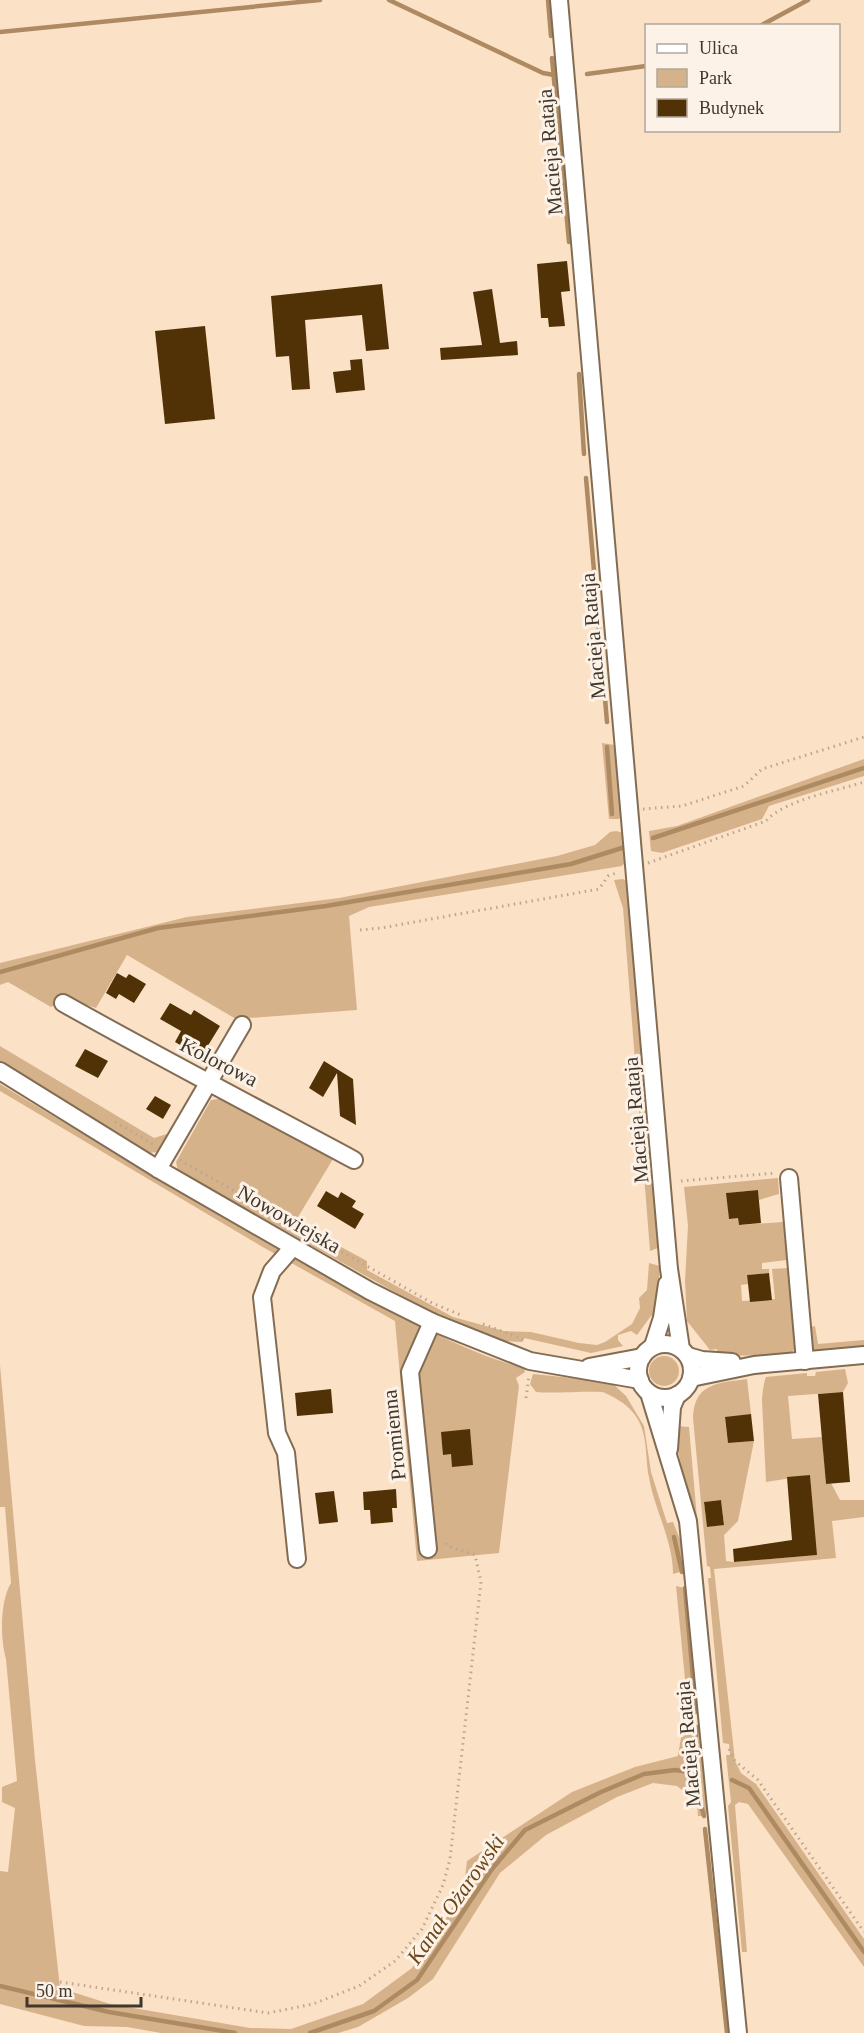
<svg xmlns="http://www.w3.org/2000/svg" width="864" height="2033" font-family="'Times New Roman',serif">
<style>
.green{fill:#d6b28b;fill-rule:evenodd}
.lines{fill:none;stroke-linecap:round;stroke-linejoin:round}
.stream{stroke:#ae8a62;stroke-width:4.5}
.building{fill:#513207}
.minor-casing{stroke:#826c53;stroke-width:20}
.path{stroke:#bba691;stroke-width:3;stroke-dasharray:1.5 4.5;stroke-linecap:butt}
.minor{stroke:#fff;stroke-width:16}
.labels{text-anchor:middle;stroke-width:6;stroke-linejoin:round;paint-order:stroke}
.street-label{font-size:21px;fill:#41372c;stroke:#fcf2e7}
.water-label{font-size:22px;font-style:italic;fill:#6d4718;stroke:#fcf2e7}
</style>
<rect width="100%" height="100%" fill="#fbe1c6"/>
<g class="green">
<polygon points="602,743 615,745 623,811 619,819 609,819"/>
<polygon points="864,759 864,776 769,806 762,819 662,853 651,851 649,831 677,826"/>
<polygon points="616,831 624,833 626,861 622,866 369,907 349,916 357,1010 236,1019 127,955 96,1008 65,998 51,1007 8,982 0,985 0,963 187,917 339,898 557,856 595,845 610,832"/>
<polygon points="623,879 630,883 660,1241 658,1248 650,1251 623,908 614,880"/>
<polygon points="0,1046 154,1138 170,1133 159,1152 147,1153 0,1064"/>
<path d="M0,1084C108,1149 216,1213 327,1275C385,1307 460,1352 524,1368L525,1372L516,1378L519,1386L499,1553L417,1561L395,1321L261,1246L0,1091Z"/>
<polygon points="226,1098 333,1159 295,1222 367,1261 367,1270 453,1317 504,1331 531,1332 579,1343 597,1345 605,1342 632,1324 640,1308 639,1298 647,1290 649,1263 660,1266 656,1315 651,1316 637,1335 631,1331 618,1335 618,1340 623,1346 591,1353 524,1338 522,1342 500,1341 427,1310 178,1171 176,1162 211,1100"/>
<polygon points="778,1178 779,1194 759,1200 758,1190 727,1193 729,1218 738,1218 739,1225 783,1222 787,1260 762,1263 762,1269 769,1269 769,1273 747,1275 748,1284 741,1285 742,1301 775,1299 772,1269 788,1268 795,1349 788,1355 718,1356 717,1349 710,1350 687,1321 685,1281 688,1226 684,1187"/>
<polygon points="815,1326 818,1344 864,1340 864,1348 816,1353 811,1351 810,1327"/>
<circle cx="664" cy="1371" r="15"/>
<path d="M0,1365L35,1760L60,1988L110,2004L250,2028L291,2029L363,2004L412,1968L441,1928L464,1885L467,1861L572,1792L635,1767L678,1756L687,1700L676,1586L685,1588L690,1594L700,1711L691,1715L690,1726L698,1727L703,1733L708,1812L704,1816H698L697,1802L677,1786L653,1783L617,1797L546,1835L500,1873L433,1979L408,1998L358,2027L338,2033H161L127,2027L84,2026L0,2004V1871L8,1872L15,1808L2,1802V1787L17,1781L6,1659C0,1638 0,1601 11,1583L5,1507H0Z"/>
<path d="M845,1369L848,1383L843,1392L788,1396L792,1439L822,1437L826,1484L831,1483L840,1500H864V1517L832,1521L836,1558L714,1569L735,1761L741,1773L756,1784L864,1939V1967L748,1804L739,1802L735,1805L747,1952H742L728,1806L731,1802L726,1755H730L729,1744L723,1743L708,1578H711L710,1567L707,1566L693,1418C694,1383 718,1383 747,1379L751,1414L725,1418L728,1443L754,1441L738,1521L724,1535L726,1561L735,1562L816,1555L810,1475L766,1482L762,1401C762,1395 764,1381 766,1377L807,1373V1376H815L816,1372ZM721,1500L724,1524L707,1527L704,1502Z"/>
<path d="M533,1374L611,1382L626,1396L644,1426L651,1472L667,1523L673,1522L683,1547L684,1571L673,1574C673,1540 654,1509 649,1477C645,1458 648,1435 637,1418C630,1406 618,1399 605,1393C599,1390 554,1394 536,1392L530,1384Z"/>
<polygon points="676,1426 689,1427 699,1541 677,1447"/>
</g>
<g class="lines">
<g class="stream">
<polyline points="389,0 543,73 554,75"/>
<polyline points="548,0 551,36"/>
<polyline points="760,26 808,0"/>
<polyline points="0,32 320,0"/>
<polyline points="552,58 569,242"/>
<polyline points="587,74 646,66"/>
<polyline points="579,374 584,454"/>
<polyline points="586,478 607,722"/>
<polyline points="607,747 612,814"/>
<polyline points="653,838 864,768"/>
<polyline points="0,972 158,928 326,906 571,864 625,847"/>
<polyline points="674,1537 682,1572"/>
<polyline points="685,1588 696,1712"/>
<polyline points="693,1748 698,1727"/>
<polyline points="732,1780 749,1788 864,1952"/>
<polyline points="699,1798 704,1816"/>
<polyline points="705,1829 727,2033"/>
<polyline points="0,1986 109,2012 235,2033"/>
<polyline points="310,2033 374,2011 417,1980 492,1869 525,1830 601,1792 644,1774 675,1770 696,1773"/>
</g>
</g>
<g class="building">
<polygon points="567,261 570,291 561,292 565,326 549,327 548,318 541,318 537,264"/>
<polygon points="382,284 389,349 366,351 362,315 305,320 310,389 292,390 289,356 276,357 271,296"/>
<polygon points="492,289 500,343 517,341 518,355 441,360 440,348 482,345 473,292"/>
<polygon points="205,326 215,419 165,424 155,331"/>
<polygon points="362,359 365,390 336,393 333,372 351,370 350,360"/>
<polygon points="117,973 126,978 129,974 146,984 134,1003 119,994 116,999 106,993"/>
<polygon points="170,1003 191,1015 194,1010 220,1026 201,1057 175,1042 181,1031 160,1019"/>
<polygon points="85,1049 108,1061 98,1078 75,1066"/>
<polygon points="324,1061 353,1079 356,1125 340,1116 337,1073 323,1097 309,1088"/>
<polygon points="155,1096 171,1105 163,1119 146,1109"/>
<polygon points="758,1190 761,1223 739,1225 738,1218 729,1219 726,1193"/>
<polygon points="326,1191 338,1198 341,1192 356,1201 352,1207 364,1214 355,1229 317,1206"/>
<polygon points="769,1273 772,1300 750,1302 747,1275"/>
<polygon points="331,1389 333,1413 297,1416 295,1393"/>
<polygon points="843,1392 850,1482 826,1484 818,1394"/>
<polygon points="751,1414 754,1441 728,1443 725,1417"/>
<polygon points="470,1429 473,1465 452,1467 451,1454 443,1455 441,1432"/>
<polygon points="810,1475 817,1555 734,1562 733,1549 792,1540 787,1477"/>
<polygon points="396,1489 397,1508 392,1508 393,1522 371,1524 370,1510 364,1510 363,1492"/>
<polygon points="334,1491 338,1522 319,1524 315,1493"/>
<polygon points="721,1500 724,1525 707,1527 704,1502"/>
</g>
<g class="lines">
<defs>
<g id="minor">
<polyline points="559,0 669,1269 681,1349"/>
<path d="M63,1003C159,1057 257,1108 354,1160"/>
<polyline points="0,1071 158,1169 370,1291 432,1322 530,1361 640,1380"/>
<polyline points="158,1169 242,1025"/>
<polyline points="789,1178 805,1361"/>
<polyline points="293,1247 272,1271 262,1297 277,1433 286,1453 297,1559"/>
<circle cx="665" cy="1371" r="27"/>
<polyline points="653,1346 662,1318 667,1284"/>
<polyline points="688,1356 702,1360 732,1362"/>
<polyline points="589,1367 642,1357"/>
<polyline points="691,1378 754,1365 864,1355"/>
<polyline points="649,1393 688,1521 738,2033"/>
<polyline points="669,1449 672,1407 677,1395"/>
<polyline points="428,1549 410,1372 432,1322"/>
</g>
</defs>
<use href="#minor" class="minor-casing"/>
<g class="path">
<polyline points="643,809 682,806 744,786 762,769 864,737"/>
<path d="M648,863L766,821C784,800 836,791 864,782"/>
<polyline points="360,930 381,928 599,889 608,876 619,872"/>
<polyline points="115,1122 156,1146"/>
<polyline points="180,1160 432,1303 463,1316"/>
<polyline points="681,1181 776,1173"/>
<polyline points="483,1324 525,1340"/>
<polyline points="526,1398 529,1376"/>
<polyline points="683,1722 690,1721"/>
<polyline points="729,1749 735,1761 758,1780 864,1932"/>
<polyline points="60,1982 268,2013 313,2004 359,1986 395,1961 422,1929 443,1885 450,1859 481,1582 475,1555 448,1546 444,1541"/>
</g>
<use href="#minor" class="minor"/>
</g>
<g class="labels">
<g class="street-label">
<text transform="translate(550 152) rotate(-95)" y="7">Macieja Rataja</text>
<text transform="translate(593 636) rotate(-95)" y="7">Macieja Rataja</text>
<text transform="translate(219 1062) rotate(27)" y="7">Kolorowa</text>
<text transform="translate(636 1120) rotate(-95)" y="7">Macieja Rataja</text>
<text transform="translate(289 1219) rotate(30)" y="7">Nowowiejska</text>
<text transform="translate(394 1435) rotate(-96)" y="7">Promienna</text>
<text transform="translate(688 1744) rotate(-95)" y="7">Macieja Rataja</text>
</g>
<g class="water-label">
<text transform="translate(455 1899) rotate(-55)" y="8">Kanał Ożarowski</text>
</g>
</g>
<rect x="645" y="24" width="195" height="108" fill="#fcf2e7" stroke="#b1a79c" stroke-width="1.5"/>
<rect x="657" y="44" width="30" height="9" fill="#ffffff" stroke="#b1a79c" stroke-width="1.5"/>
<text x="699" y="54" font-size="18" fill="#41372c">Ulica</text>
<rect x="657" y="69" width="30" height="18" fill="#d6b28b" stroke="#b1a79c" stroke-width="1.5"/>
<text x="699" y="84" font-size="18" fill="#41372c">Park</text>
<rect x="657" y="99" width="30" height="18" fill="#513207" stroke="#b1a79c" stroke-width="1.5"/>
<text x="699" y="114" font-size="18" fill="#41372c">Budynek</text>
<path d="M27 1997v9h114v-9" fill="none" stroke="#41372c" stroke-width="3"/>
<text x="36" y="1997" font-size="18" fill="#41372c" stroke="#fcf2e7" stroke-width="4.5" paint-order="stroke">50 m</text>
</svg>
